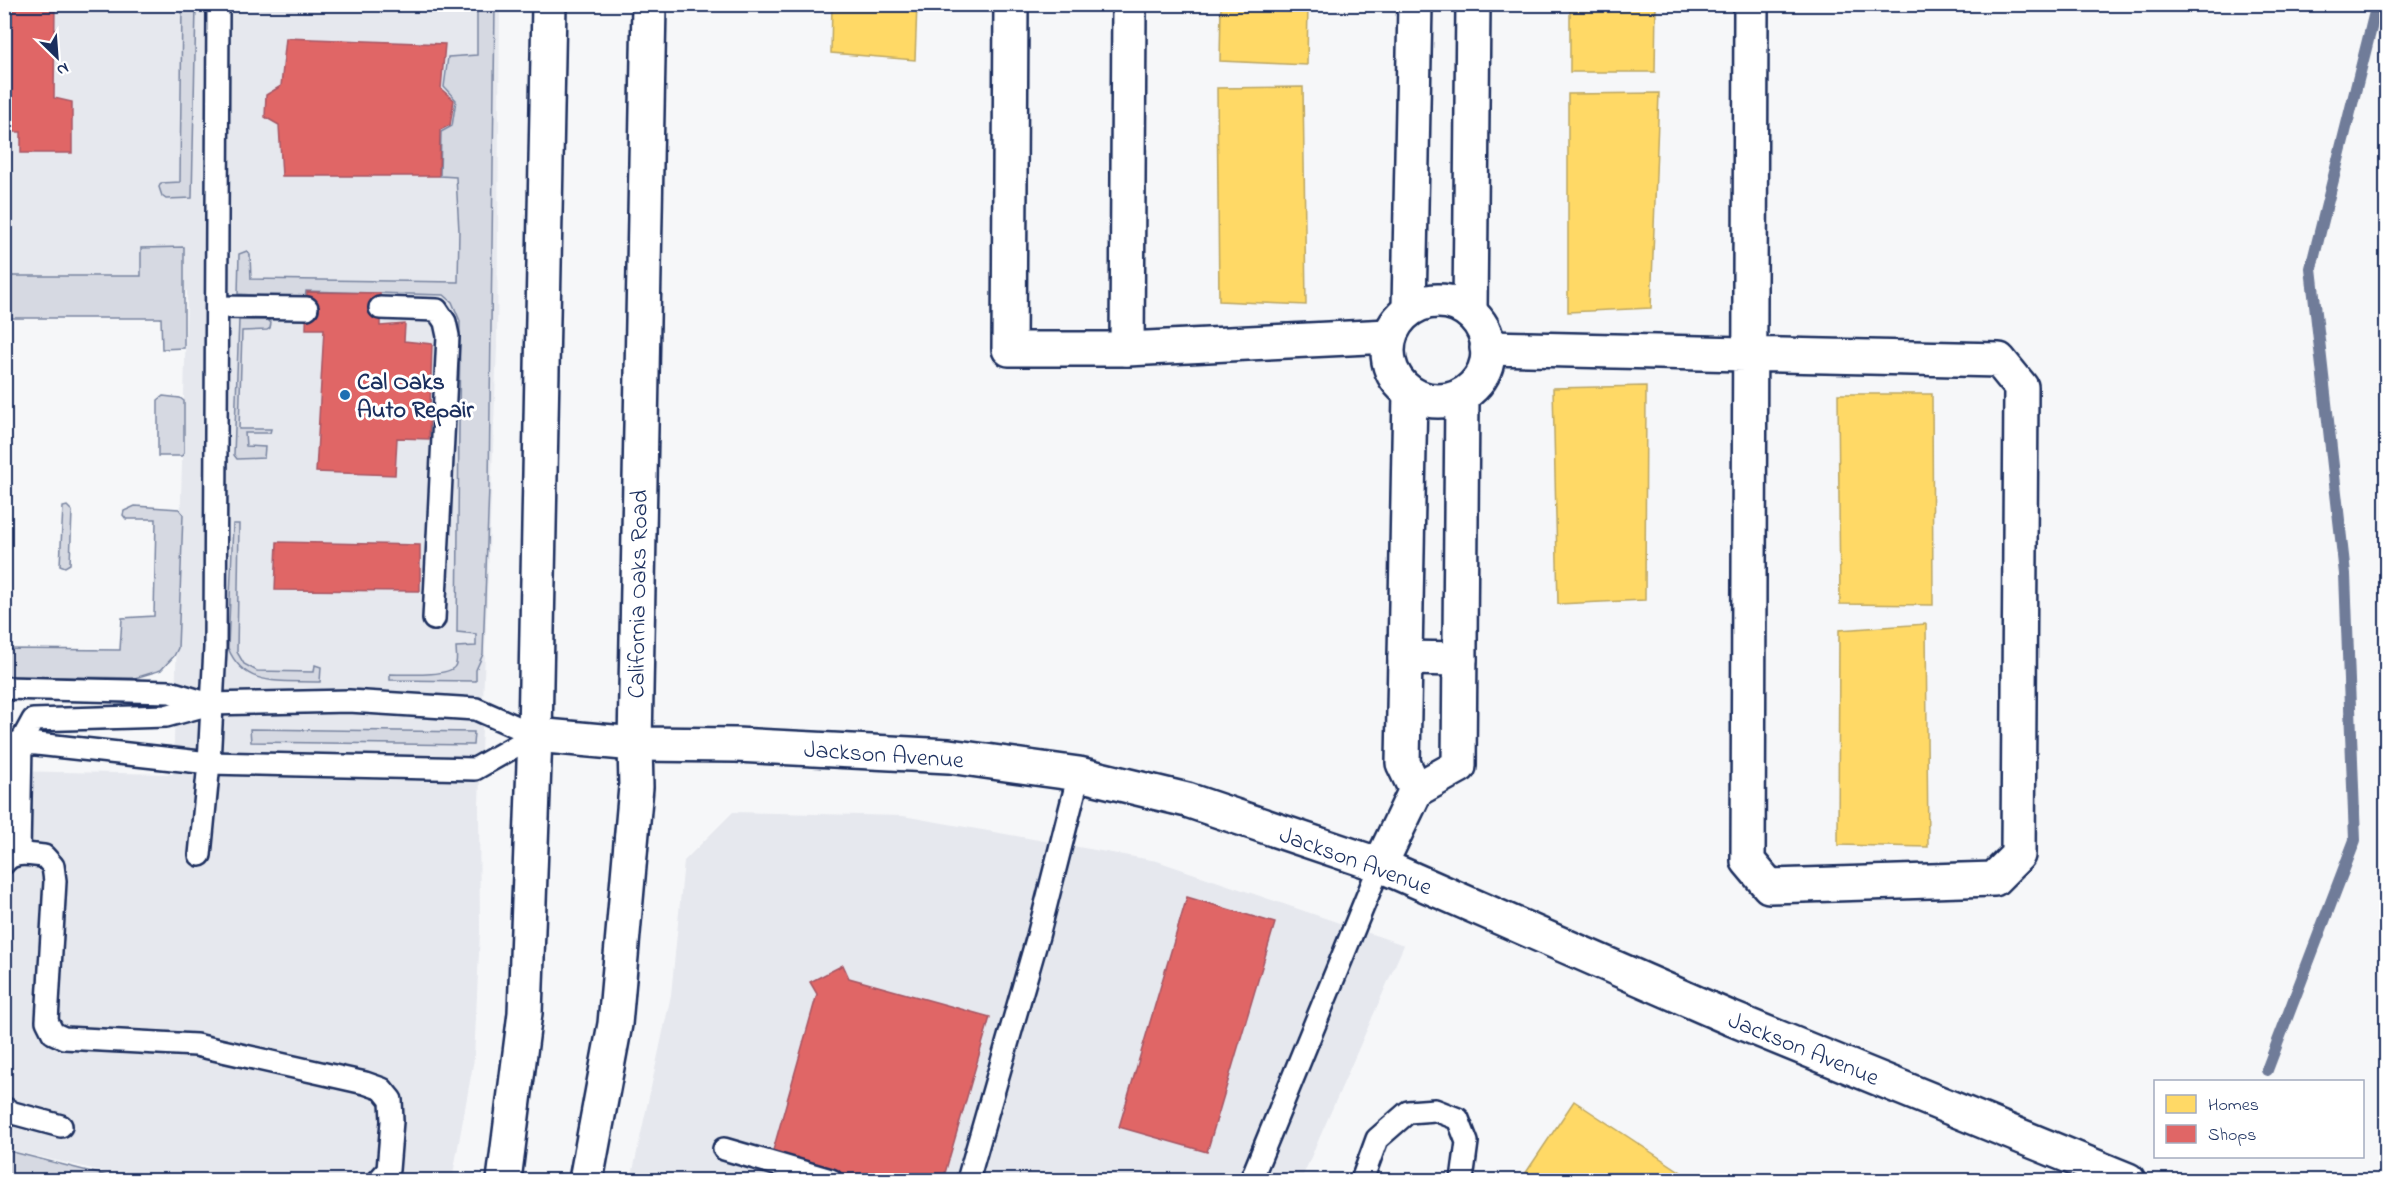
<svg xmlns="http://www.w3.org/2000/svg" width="2391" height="1185" font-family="'Indie Flower',sans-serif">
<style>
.built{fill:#e6e8ee}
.green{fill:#d6d9e2;stroke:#7884a0;stroke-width:1.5}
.homes{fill:#ffd966;stroke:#bba664;stroke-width:1.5}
.shops{fill:#e06666;stroke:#a55664;stroke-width:1.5}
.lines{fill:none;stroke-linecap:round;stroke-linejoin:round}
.stream{stroke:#707c99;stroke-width:12}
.service-casing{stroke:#1b2f5e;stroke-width:26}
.minor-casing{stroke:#1b2f5e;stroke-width:38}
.secondary-casing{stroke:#1b2f5e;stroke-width:38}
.primary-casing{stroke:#1b2f5e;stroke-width:38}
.service{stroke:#fff;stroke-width:21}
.minor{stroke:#fff;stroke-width:33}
.secondary{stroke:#fff;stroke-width:33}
.primary{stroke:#fff;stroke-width:33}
.poi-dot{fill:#1f6fb2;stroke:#fff;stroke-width:2}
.labels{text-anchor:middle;stroke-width:6;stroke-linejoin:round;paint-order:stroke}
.poi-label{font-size:24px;font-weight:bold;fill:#1b2f5e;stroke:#fff;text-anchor:start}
.street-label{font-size:24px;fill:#1b2f5e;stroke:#fff}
</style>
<rect width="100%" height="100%" fill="#f6f7f9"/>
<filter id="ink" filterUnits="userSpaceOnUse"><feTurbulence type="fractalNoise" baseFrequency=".0167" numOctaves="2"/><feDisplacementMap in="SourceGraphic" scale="12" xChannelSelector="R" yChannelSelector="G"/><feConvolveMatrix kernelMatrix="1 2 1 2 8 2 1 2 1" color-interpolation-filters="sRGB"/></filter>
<g filter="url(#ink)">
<g class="built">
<polygon points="5,5 500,5 497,347 479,804 480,931 474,1059 452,1180 140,1180 5,1149 5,771 173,774 187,291 5,289"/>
<polygon points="733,812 903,816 1157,861 1404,945 1301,1180 631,1180 671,995 684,861"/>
</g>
<g class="green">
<polygon points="182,5 196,5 192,198 166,199 162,196 159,187 161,183 180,182"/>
<path d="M477,5H495L489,487L483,654L476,670V681L390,680V674C403,674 449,677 455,666C458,661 456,653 456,647L476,646V634L457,632L460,321L452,302L444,295L306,291L305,299L238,294L239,254L247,251L250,255L251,279L458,282L459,231L456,177L440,176L441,132L452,126L456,100L444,87L448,57L477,55Z"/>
<polygon points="184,247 184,348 162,349 161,318 5,318 5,276 141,276 141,248"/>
<polygon points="239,320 268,320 271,323 270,328 267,330 242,331 239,429 271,429 270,433 245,433 246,446 265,447 264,458 237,459 234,455"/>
<polygon points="163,396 180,398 184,401 184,453 182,456 158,456 158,400"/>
<polygon points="67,506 72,511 70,564 65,567 60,565 63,507"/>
<polygon points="135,506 179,509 183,514 178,648 174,656 161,670 135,678 5,676 5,649 120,650 122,618 154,616 156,519 126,519 123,515 124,511"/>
<path d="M233,524H239L237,652L244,664L257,671L314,672L315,665L321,667L320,682C282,680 245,689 228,648Z"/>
<polygon points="250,729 474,732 473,745 251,742"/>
<polygon points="5,1150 123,1180 5,1180"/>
</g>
<g class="homes">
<polygon points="832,4 917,4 915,60 831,53"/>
<polygon points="1221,4 1308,4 1307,65 1220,61"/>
<polygon points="1570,4 1656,4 1655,72 1570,72"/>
<polygon points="1303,87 1306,305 1219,301 1217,88"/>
<polygon points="1659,93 1651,308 1568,312 1568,94"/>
<polygon points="1646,386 1645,600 1558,604 1553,388"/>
<polygon points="1838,394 1932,394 1933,605 1840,604"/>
<polygon points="1926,624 1928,847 1838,845 1839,630"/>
<polygon points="1574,1101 1693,1180 1521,1180"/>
</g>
<g class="shops">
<polygon points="4,4 55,4 54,98 72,102 72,153 21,153 21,132 4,132"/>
<polygon points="286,38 445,44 441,89 454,100 450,125 440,130 439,176 282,176 279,125 265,117 266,95 281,86"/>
<polygon points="307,292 380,293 380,326 405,324 404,341 432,344 429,439 397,438 395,475 316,472 324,329 306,329"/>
<polygon points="277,542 420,545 420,591 275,590"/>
<polygon points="1187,897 1275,923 1207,1152 1119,1127"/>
<polygon points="843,965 849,978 990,1017 943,1180 870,1180 772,1154 817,994 810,982"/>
</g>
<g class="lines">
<polyline class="stream" points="2267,1070 2355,840 2345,574 2311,268 2377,4"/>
<defs>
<g id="service">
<polyline points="217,307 307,308"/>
<polyline points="380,308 437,310 445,322 448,336 434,619"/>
<polyline points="4,688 170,692 210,704"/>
<polyline points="4,743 37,744 209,763 475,769 535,735"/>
<polyline points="19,854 21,742 33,720 166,716 210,704 349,701 476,709 535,735"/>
<polyline points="200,855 209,763 215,648 218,4"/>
<path d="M4,863C13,850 31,855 44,856L53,866L55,881L47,1021L53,1033L64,1038L196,1045L365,1083L382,1089L391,1100L392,1121L388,1170L379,1180"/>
<polyline points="4,1108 13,1113 61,1126"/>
<polyline points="724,1149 831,1180"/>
<polyline points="968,1180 1038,936 1079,774"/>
<polyline points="1251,1180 1380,865"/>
<polyline points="1362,1180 1377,1139 1408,1112 1435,1110 1458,1119 1467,1142 1462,1180"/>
</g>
<g id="minor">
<polyline points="1011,4 1009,349 1127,349 1389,336"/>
<circle cx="1438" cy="351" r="50"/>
<polyline points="1409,309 1415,4"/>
<polyline points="1470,311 1473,4"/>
<polyline points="1487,348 1999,360 2021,387 2018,855 1994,879 1769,886 1748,861 1751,4"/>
<polyline points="1127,349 1129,4"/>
<polyline points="1410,393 1403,763 1416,790"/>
<polyline points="1405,658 1460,659"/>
<polyline points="1380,865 1416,790 1459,766 1462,395"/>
</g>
<polyline id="secondary" points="535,735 635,744 736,745 949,756 1079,774 1187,800 1380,865 1730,1018 2128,1180"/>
<g id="primary">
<polyline points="504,1180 525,1013 535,735 549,4"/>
<polyline points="586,1180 615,1024 636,787 635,744 649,4"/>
</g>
</defs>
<use href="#service" class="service-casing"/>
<use href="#minor" class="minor-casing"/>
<use href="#secondary" class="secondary-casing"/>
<use href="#primary" class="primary-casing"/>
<use href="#service" class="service"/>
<use href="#minor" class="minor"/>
<use href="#secondary" class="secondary"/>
<use href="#primary" class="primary"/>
</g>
</g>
<circle class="poi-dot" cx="345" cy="395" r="6"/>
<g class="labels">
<g class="poi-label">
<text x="357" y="389">Cal Oaks<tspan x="357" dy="28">Auto Repair</tspan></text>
</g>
<g class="street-label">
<text transform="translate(637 594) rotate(-89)" y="8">California Oaks Road</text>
<text transform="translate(884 754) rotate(4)" y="8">Jackson Avenue</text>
<text transform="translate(1356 860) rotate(20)" y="8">Jackson Avenue</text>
<text transform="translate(1804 1048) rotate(22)" y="8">Jackson Avenue</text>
</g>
</g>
<rect width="2391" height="1185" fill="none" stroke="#fff" stroke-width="24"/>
<rect x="12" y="12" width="2367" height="1161" fill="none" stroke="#1b2f5e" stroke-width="2" filter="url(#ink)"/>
<rect x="2154" y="1080" width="210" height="78" fill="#ffffff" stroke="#a4acbf" stroke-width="1.5"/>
<rect x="2166" y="1095" width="30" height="18" fill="#ffd966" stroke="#a4acbf" stroke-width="1.5"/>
<text x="2208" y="1110" font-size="18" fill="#1b2f5e">Homes</text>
<rect x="2166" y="1125" width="30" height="18" fill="#e06666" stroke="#a4acbf" stroke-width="1.5"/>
<text x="2208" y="1140" font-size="18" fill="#1b2f5e">Shops</text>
<g transform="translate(57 57) rotate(155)" stroke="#ffffff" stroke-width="4.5" paint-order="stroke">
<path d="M0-4.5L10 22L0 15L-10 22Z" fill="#1b2f5e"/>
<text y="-9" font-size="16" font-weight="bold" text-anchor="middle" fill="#1b2f5e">N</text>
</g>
</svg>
